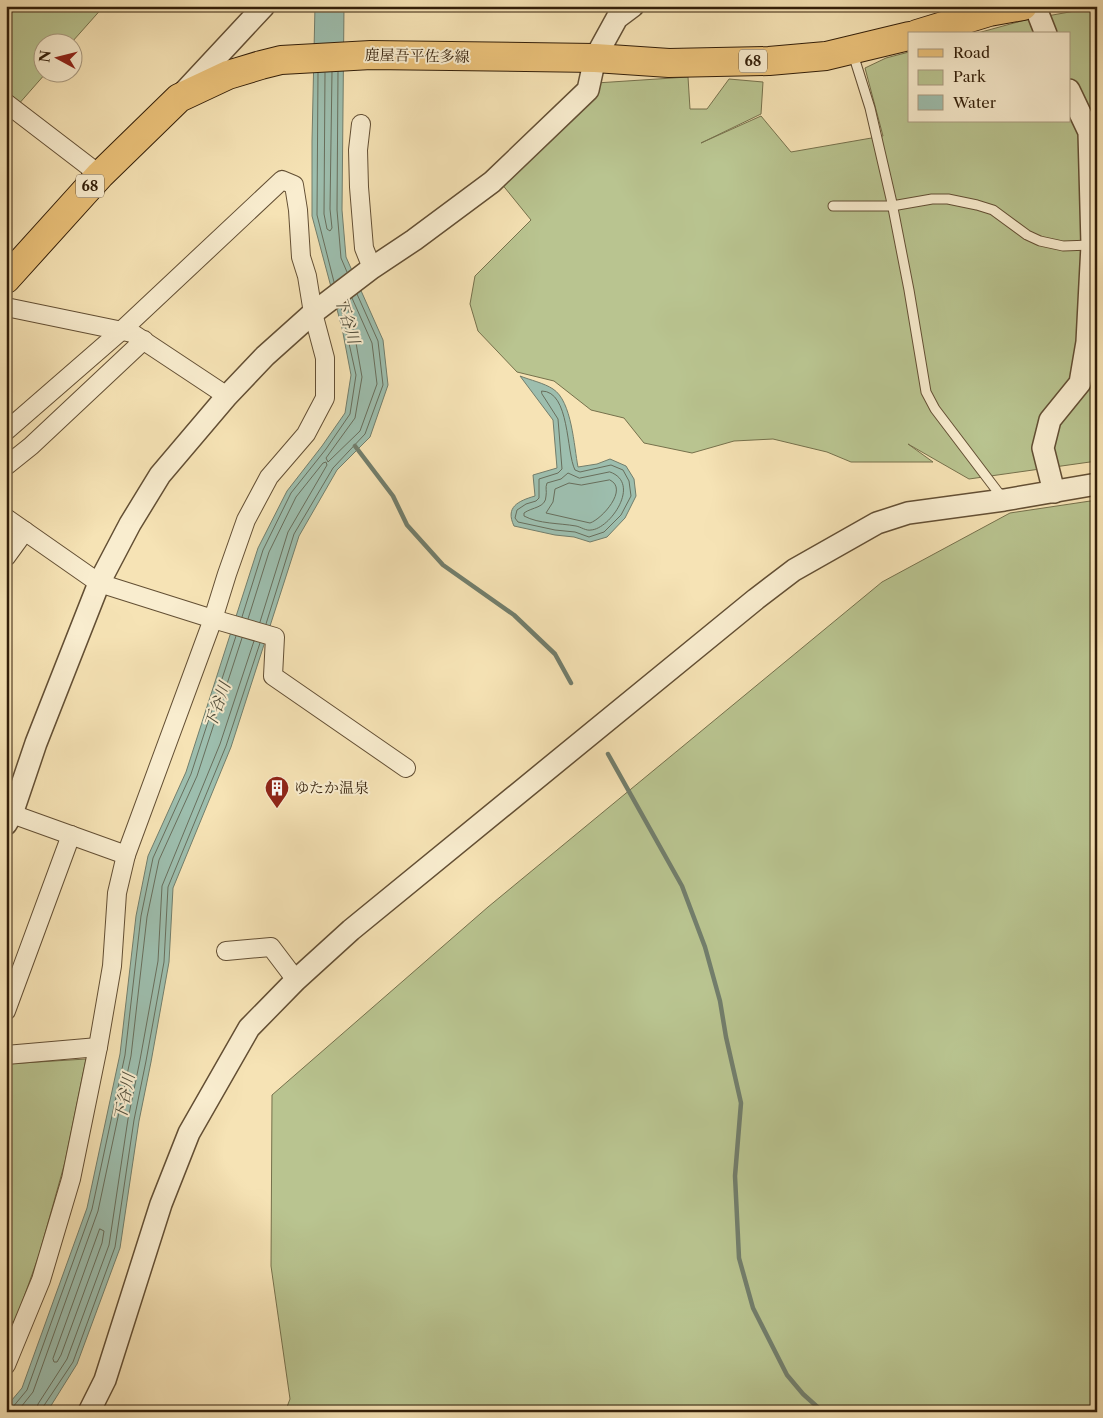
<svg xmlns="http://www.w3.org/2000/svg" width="1103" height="1418" font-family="'Libre Caslon Text','Noto Serif JP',serif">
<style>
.green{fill:#b9c490;stroke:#76714c}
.water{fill:#9dbeae;stroke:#727e6c}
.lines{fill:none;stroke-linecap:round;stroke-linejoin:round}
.shore{stroke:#686e5c;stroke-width:1}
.stream{stroke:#727e6c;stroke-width:4.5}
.service-casing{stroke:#634f34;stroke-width:11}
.minor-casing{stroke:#634f34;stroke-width:20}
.tertiary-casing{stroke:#634f34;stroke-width:24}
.primary-casing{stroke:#321e09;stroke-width:30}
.service{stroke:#f9edcf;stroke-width:9}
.minor{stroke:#f9edcf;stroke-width:18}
.tertiary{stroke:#f9edcf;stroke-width:21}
.primary{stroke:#ebc27a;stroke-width:28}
.labels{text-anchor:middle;stroke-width:4;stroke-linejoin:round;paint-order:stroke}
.shield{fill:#f9edcf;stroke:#6e5c44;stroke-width:1}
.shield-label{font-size:14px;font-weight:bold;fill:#321e09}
.street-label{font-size:15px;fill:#321e09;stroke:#f9edcf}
.poi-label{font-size:15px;fill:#321e09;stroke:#f9edcf;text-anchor:start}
.water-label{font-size:16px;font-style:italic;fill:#524e3b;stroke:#f9edcf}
</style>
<rect width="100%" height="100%" fill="#f6e3b5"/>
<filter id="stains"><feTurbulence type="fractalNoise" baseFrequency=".004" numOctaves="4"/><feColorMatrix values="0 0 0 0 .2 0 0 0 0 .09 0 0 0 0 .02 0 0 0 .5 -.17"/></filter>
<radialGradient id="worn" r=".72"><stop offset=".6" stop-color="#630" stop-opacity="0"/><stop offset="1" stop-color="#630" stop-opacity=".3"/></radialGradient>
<g class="green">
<polygon points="6,6 104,6 72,42 42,42 42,72 46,73 17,106 6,98"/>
<polygon points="1097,7 1097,461 969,479 908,444 933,462 851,462 827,452 773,439 734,441 692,453 644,443 624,418 591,410 554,381 517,372 478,331 470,304 475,276 531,220 501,183 596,83 688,77 690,109 707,109 729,79 763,82 761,114 701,143 761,116 791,152 883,136 865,68 886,58 909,52 909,121 1069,121 1069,34 974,34 1025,20"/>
<polygon points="1097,500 1097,1412 285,1412 290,1399 271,1266 272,1095 488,907 882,582 1010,513"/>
<polygon points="86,1059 65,1162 39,1255 14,1325 6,1311 6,1064"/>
</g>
<g class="water">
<polygon points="315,6 344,6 342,210 346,257 383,340 388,385 370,437 337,470 299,536 231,747 173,888 169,962 151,1062 139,1121 120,1248 77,1364 47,1412 6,1412 6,1407 22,1388 87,1208 120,1054 136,916 148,856 186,772 258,548 287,491 322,446 345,413 351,375 342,328 312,216 312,141"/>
<path d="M520,376C530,380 544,383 553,389C572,401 574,447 578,467L597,464L610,459L626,466L634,479L636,496L625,518L607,537L590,542L574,537L555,535L514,526C505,507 518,501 535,496L533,475L557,468L553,420Z"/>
</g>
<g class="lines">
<g class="shore">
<polyline points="338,72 337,210 341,258 347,272"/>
<polyline points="318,73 317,215 334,282"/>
<polyline points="325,73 324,214 327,229 330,231 332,228 330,209 332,72"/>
<polyline points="346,302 353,326 362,377 355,418 326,458 328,462 360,431 377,384 372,343 352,298"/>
<path d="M542,391C570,391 566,452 575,470L580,472L611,465L623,470L629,481L631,496L621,515L604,532L589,537L575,532L555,530L518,522L515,518L517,510L526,504L536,501L539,498V479L558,473L562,469L558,419L542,394Z"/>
<path d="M610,472C642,483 610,529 591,530C586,531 581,527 576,526C559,523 539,524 524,516V513C532,507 546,508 546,496C547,491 545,488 547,483L561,479L568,473L579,478Z"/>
<path d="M610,480C629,489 602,519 590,523L546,513L553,502L555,489L569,483L581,485Z"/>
<polyline points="242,617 263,550 291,493 326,449 350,414 356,375 341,307"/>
<polyline points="248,619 269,552 296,497 323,463 326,462 327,465 288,532 260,622"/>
<polyline points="266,624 294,534 333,468 365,434 383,385 378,341 357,294"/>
<polygon points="100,1229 104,1231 102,1243 61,1355 57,1362 54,1362 53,1359"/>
<polyline points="6,1410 12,1408 27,1390 92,1209 125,1055 141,916 153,858 191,774 236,636"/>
<polyline points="17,1412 33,1392 98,1211 131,1056 147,917 159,860 197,776 242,638"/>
<polyline points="36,1412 38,1404 67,1359 109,1245 128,1119 140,1060 158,961 162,886 220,744 254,641"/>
<polyline points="43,1412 43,1407 73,1362 115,1247 134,1120 146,1061 164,962 168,887 226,746 260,643"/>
</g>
<g class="stream">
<polyline points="355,446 393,496 407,525 443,565 514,615 555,654 571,683"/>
<polyline points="608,754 682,886 705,947 720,1001 726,1037 741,1103 735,1176 739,1258 753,1308 787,1375 803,1394 823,1412"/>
</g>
<defs>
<g id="service">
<polyline points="853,54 870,108 892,203 909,290 926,392 935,409 1004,500"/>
<polyline points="833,206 892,206 932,199 948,199 977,205 993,210 1027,235 1040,241 1063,246 1091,245"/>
</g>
<g id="minor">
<polyline points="6,103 100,175"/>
<polyline points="361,124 358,150 359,187 364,248 372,268"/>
<polyline points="6,307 132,333 227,396"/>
<polyline points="6,431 121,331 282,180 294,185 298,210 301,257 307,276 313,313 325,358 325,398 306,434 269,477 246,520 227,574 213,619 126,855 117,893 112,966 98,1047 71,1179 41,1280 6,1365"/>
<polyline points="6,466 31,446 144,340"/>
<polyline points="6,518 99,583 213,619 275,637 273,676 406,768"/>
<polyline points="6,557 25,531"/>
<polyline points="6,809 12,814 126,855"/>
<polyline points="226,951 271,947 296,980"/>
<polyline points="6,1011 71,835"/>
<polyline points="6,1055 98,1047"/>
</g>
<g id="tertiary">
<polyline points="1035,6 1046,34"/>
<polyline points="184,92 264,6"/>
<polyline points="1054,492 1043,448 1050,420 1080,383 1087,342 1092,245 1089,132 1069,90"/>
<polyline points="6,824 12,814 36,743 99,583 130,524 160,475 227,396 265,356 313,313 372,268 414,240 492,182 588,90 595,58 617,18 633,6"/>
<polyline points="89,1412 105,1380 161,1204 189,1133 249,1028 296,980 351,930 756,599 794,570 877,523 908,513 1004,500 1097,484"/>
</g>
<g id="primary">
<polyline points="917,34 989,12 1023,6"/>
<polyline points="6,279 100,175 179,98 228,75 261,65 281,60 371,55 595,58 669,63 769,61 826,56 909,36"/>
</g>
</defs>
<use href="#service" class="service-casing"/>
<use href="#minor" class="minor-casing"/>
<use href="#tertiary" class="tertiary-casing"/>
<use href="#primary" class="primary-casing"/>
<use href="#service" class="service"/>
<use href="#minor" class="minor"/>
<use href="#tertiary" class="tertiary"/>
<use href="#primary" class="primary"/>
</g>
<defs>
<symbol id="building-pin" viewBox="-11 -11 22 30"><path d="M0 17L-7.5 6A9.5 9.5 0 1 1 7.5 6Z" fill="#8f2418" stroke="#f9edcf"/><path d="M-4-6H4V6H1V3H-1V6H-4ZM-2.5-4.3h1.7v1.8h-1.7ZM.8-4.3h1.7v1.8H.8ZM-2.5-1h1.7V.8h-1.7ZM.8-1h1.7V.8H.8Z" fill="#fff"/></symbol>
</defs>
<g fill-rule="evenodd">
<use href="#building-pin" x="263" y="774" width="28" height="38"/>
</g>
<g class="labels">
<g class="shield">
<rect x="739" y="49.5" width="28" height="23" rx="4"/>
<rect x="76" y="174.5" width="28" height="23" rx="4"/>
</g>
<g class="shield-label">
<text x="753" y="66">68</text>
<text x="90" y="191">68</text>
</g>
<g class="street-label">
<text transform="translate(417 56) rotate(1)" y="5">鹿屋吾平佐多線</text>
</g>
<g class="poi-label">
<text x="294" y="793">ゆたか温泉</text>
</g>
<g class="water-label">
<text transform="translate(348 320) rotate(73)" y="6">下谷川</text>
<text transform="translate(217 705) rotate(-71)" y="6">下谷川</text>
<text transform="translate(124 1097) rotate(-79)" y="6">下谷川</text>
</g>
</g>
<rect width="1103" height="1418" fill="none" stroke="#f6e3b5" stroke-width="25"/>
<rect x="8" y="8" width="1088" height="1403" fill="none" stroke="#321e09" stroke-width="2.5"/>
<rect x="12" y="12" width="1078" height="1393" fill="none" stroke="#321e09"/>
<rect x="908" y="32" width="162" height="90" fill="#f9edcf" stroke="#a99a80"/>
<rect x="918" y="49" width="25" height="8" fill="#ebc27a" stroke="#a99a80"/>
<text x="953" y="58" font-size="15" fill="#321e09">Road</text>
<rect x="918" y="70" width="25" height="15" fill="#b9c490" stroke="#a99a80"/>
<text x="953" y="82" font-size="15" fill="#321e09">Park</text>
<rect x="918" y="95" width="25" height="15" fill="#9dbeae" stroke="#a99a80"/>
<text x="953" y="108" font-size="15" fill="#321e09">Water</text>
<g transform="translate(58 58) rotate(277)"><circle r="24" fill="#f9edcf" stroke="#a99a80"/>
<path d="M0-4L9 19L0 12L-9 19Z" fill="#8f2418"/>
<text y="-8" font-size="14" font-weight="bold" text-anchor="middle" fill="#321e09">N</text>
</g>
<rect width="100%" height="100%" filter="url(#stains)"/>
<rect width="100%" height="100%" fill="url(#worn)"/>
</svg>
